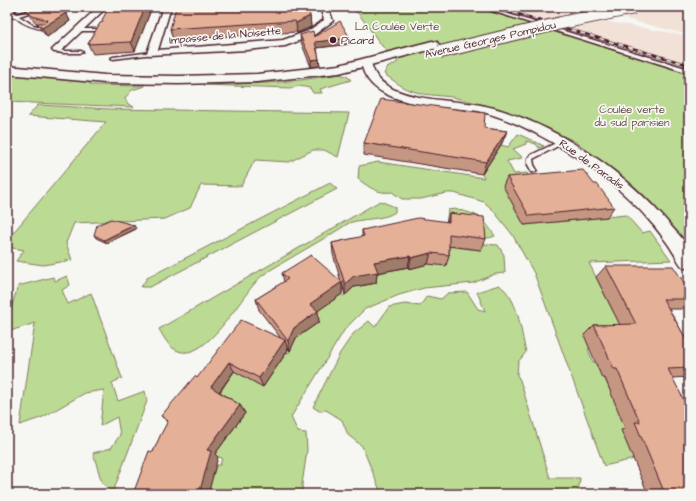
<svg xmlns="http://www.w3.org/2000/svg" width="696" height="501" font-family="'Architects Daughter',sans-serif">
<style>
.built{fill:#f1e1d7}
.green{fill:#bbda93;stroke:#827c5f}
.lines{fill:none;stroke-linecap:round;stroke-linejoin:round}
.service-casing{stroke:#4a1f2b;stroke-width:3}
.minor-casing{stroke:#4a1f2b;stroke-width:3}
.tertiary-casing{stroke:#4a1f2b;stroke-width:3}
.secondary-casing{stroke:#4a1f2b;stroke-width:3}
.service{fill:#f6f6f2;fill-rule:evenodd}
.minor{fill:#f6f6f2;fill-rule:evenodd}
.tertiary{fill:#f6f6f2;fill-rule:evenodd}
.secondary{fill:#f6f6f2;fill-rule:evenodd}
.rail-casing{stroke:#4a1f2b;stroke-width:2.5}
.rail{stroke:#f6f6f2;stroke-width:1.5;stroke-dasharray:5;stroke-linecap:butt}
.secondary-bridge-casing{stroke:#4a1f2b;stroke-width:14;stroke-linecap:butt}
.secondary-bridge{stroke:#f6f6f2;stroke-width:12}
.wall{fill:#c59783;stroke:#4a1f2b}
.shaded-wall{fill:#a07b6a;stroke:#4a1f2b}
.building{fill:#e5b098;stroke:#4a1f2b}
.poi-dot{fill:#4a1f2b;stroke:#f6f6f2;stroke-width:1.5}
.labels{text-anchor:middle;stroke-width:3.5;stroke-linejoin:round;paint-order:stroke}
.far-park-label{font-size:11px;fill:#664e45;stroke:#f6f6f2}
.far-street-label{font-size:11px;fill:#4a1f2b;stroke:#f6f6f2}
.far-poi-label{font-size:11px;fill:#4a1f2b;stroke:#f6f6f2;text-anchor:start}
</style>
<rect width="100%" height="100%" fill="#f6f6f2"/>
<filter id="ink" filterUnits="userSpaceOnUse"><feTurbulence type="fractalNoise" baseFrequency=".025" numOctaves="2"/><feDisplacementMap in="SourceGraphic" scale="8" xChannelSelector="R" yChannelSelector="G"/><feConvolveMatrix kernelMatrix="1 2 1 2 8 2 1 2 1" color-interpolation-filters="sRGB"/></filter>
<g filter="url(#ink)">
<g class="built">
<polygon points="477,7 549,7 592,19 689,36 689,74"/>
<polygon points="580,7 689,7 689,35"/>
</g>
<g class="green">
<polygon points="344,7 477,7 689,74 689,246 637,189 576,142 530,120 485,105 452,97 422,94 404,88 384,74 387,68 398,62 382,46 358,13"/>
<polygon points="7,74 88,82 91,85 145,86 132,90 125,98 128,104 134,107 7,102"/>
<polygon points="340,74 348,77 351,80 320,89 322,93 313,93 310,88 299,86 291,88 204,85 268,83 301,80"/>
<polygon points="38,105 111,109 349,113 338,157 324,150 313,150 289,162 255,160 241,186 201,185 190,208 165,219 74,223 66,243 72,260 43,265 16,261 24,250 7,247 7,240 106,122 28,116"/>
<path d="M518,134L544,146L539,148L536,144L526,141V144L513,149L521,156L522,158L507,161L514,174L527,173L533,184L524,225L626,215L642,233L650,231L671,260L589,263L613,311L647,334L588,349L593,362H595C614,392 625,425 634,459L604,466L534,273L512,234L492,209L484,202L454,193H446L421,199H402L392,192C378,194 370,188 358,179L359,166L378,162L484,178L482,174L501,145L508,147Z"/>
<polygon points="330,183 337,189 150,287 141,287 147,278"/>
<path d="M380,201L395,207V212C385,220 362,218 349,223C329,236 309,247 289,259C281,264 271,269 263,275C244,289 207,366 176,350C168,346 163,336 159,329Z"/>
<path d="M454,209C478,214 482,216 495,236C481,243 459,229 446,224L448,210Z"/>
<polygon points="481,244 498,245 504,255 505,273 495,274 473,283 424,288 399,295 365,309 345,329 291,417 298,432 306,433 307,450 302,485 303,494 208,494 216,465 220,465 222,458 214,456 201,385 225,384 235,371 263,387 286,352 289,353 291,348 285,346 312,315 341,294 344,296 346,293 343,289 376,283 373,274 408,267 446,246 480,250"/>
<polygon points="67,276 70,285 62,290 68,304 91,293 122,378 112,383 118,401 145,391 147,401 113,492 102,483 93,453 111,448 120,435 117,417 100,426 104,390 85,393 43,417 20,425 35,323 7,332 7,321 18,286 53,277 55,281"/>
<path d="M499,285C519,299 520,329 526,352L518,362L517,375L520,380L550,478H580L578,494H363L371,490L381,493L362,446L348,435L342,420L326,410L319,411L313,407L340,353L353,334L369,321L375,327L389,307L405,304L420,306L427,296L441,299L448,293L467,292L478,309L485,311L477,292Z"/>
</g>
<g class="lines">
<defs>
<g id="service">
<path d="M8,7H10L17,14L41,7H48L19,16L33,25L51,29L49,30C36,29 25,26 15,17L7,19V17L13,15L7,8Z"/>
<polygon points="479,7 485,7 689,69 689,73"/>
<polygon points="77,29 103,29 105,30 103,31 79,31 77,30"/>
<polygon points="55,49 63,51 81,51 83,52 81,53 62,53 55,51"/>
<polygon points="152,52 154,53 154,54 113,59 111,58 113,57"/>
<polygon points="562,140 565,142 564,143 533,159 534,165 537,170 534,172 532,172 528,165 528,158 531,155"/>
</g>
<g id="minor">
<polygon points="98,7 107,7 60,52 54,52 52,50 54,48"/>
<polygon points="163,7 171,7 158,50 283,40 308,31 324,20 320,7 328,7 333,21 314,35 285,46 247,50 149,55 147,53"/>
<path d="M366,59L371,62C374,77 382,84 395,90C426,103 462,99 494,108C561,128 626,172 671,226C676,232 687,242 689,250C690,256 689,263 689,269C687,268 685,268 683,267C679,264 676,256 673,252C668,243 661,235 655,227C619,183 571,150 521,126C508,120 492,114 478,111C442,105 368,109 361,62Z"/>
</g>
<polygon id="tertiary" points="7,7 18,7 17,9 7,11"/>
<polygon id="secondary" points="432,41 437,42 439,45 437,48 339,73 257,82 179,84 105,83 7,74 7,66 105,75 179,76 257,74 339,65"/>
</defs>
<use href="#service" class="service-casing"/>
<use href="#minor" class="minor-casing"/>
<use href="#tertiary" class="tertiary-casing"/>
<use href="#secondary" class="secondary-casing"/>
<use href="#service" class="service"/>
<use href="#minor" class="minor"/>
<use href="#tertiary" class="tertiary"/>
<use href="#secondary" class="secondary"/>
<defs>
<polyline id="rail" points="494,7 689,65"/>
</defs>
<use href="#rail" class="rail-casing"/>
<use href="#rail" class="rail"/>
<defs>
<polyline id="secondary-bridge" points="440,52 561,23 634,8"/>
</defs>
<use href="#secondary-bridge" class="secondary-bridge-casing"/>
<use href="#secondary-bridge" class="secondary-bridge"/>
</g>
<g class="wall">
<polygon points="109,7 152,7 135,51 93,54 88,44 103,22"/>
<polygon points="25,8 66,13 70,21 47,37 42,31 38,25 37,24 30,16"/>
<polygon points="310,16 311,27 297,33 296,32 173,40 170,29"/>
<polygon points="300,35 314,37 350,44 317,48 320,66 311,67 301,42"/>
<polygon points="484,128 507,131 502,143 482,174 364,155 364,143"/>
<polygon points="507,177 614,207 607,217 524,225 503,186"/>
<polygon points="449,213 486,239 481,250 449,246 449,255 446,266 428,264 409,269 408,267 377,273 376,283 354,287 345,295 342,283 342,294 317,311 319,322 296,338 290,351 287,346 288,350 263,387 234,371 220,392 240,405 245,413 215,454 218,457 153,452 168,422 161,416 197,378 280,337 259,310 256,299 284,282 282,273 341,282 333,254 332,243 362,237 362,230 447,222"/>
<polygon points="136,229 107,243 96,238 94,235"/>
<polygon points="606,266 689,290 689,303 681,309 669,309 689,344 689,377 688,377 672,378 689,494 648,494 621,430 625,428 605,378 602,378 584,335 594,325 620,325 596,277"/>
</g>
<g class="shaded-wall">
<polygon points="145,7 152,7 135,51 131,42"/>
<polygon points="66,13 70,21 47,37 42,28"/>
<polygon points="310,16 311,27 297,33 296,23"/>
<polygon points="350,38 350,44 316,48 315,42"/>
<polygon points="319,59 320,66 311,67 311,60"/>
<polygon points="507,131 502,143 482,174 486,162"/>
<polygon points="134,225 136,229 107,243 104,240"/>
<polygon points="431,253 428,264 409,269 411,258"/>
<polygon points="410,256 408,267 377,273 376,283 354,287 345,295 345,284 354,276 374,262"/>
<polygon points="342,282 342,294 312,315 310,304"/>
<polygon points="318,311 319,322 296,338 290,351 288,341 294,328"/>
<polygon points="285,340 288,350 263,387 259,378"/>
<polygon points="229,362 234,371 217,395 211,387"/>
<polygon points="240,405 245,413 215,454 218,457 208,494 199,494 207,450"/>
</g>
<g class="building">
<polygon points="30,7 60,7 66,13 42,28 37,23 45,23 48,20 32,16 25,8"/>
<polygon points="109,7 145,7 131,42 88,44 100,23 103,22 102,20"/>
<polygon points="176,7 308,7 310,16 296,23 295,21 170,29"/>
<polygon points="340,21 350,38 315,42 319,59 311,60 300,35 313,31 314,37"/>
<polygon points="381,99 485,113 484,128 507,131 486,162 364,143"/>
<polygon points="583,170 594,184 597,184 614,207 529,216 507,177"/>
<polygon points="449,213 484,217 486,239 449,234 449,255 431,253 411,258 410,256 374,262 378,272 354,276 345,284 332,243 364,236 362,230 418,218 449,222"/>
<polygon points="111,219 134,225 104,240 94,235 97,225"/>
<polygon points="311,255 342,282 310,304 318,311 294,328 288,341 256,299 288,279 282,273"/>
<polygon points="606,266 673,266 689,290 689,299 663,299 689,344 689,368 668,369 689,410 689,494 665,494 635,422 640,422 617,369 614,369 594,325 636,324"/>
<polygon points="241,320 285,340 259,378 229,362 211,387 240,405 207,450 211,451 199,494 133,494 149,451 153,452 160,436 168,421 161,416 195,376 197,378"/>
</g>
</g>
<circle class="poi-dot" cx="333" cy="40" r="4"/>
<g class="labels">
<g class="far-park-label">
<text x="397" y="30">La Coulée Verte</text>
<text x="632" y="113">Coulée verte<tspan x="632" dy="13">du sud parisien</tspan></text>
</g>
<g class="far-street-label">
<text transform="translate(225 35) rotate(-5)" y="4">Impasse de la Noisette</text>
<text transform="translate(490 39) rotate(-13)" y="4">Avenue Georges Pompidou</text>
<text transform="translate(592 164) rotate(36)" y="4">Rue de Paradis</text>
</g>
<g class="far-poi-label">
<text x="341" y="44">Picard</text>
</g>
</g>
<rect width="696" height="501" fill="none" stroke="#f6f6f2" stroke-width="24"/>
<rect x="12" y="12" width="672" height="477" fill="none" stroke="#4a1f2b" stroke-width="1.5" filter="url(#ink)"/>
</svg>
